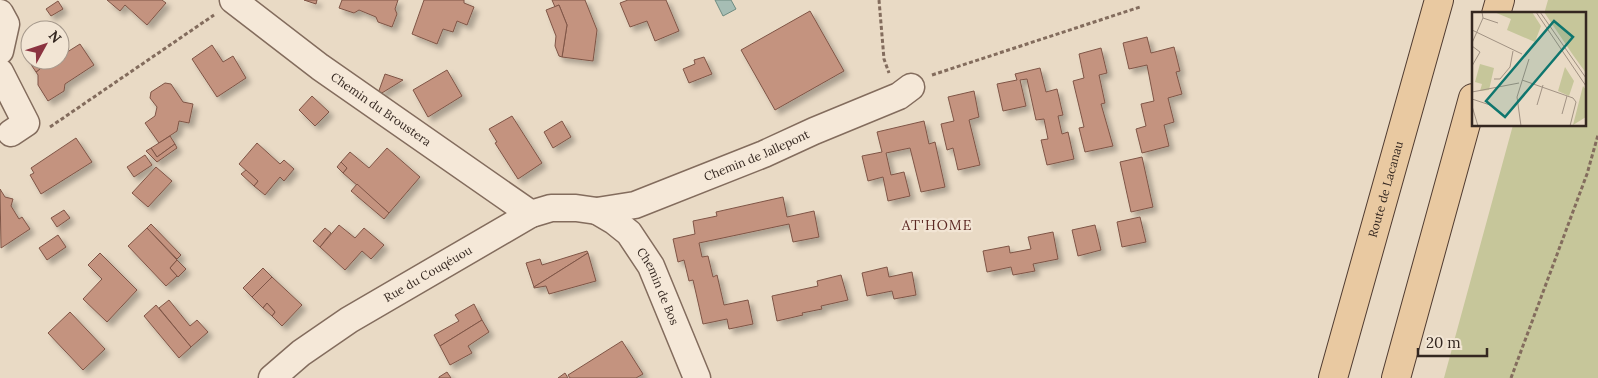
<svg xmlns="http://www.w3.org/2000/svg" width="1598" height="378" font-family="Lora,serif">
<style>
.green{fill:#c6c69a}
.water{fill:#a6bdb4;stroke:#6e8b80}
.building{fill:#c4937f;stroke:#7f5546;filter:url(#shadow)}
.lines{fill:none;stroke-linecap:round;stroke-linejoin:round}
.minor-casing{stroke:#836c5d;stroke-width:29}
.major-casing{stroke:#513c31;stroke-width:30}
.path{stroke:#836c5d;stroke-width:3;stroke-dasharray:4 2.5;stroke-linecap:butt}
.minor{stroke:#f5e8d8;stroke-width:26}
.major{stroke:#e9c9a1;stroke-width:28}
.labels{text-anchor:middle;stroke-width:4.5;stroke-linejoin:round;paint-order:stroke}
.street-label{font-size:12px;fill:#342720;stroke:#f2e5d4}
.neighbourhood-label{font-size:14px;letter-spacing:1px;fill:#5c2823;stroke:#f2e5d4}
.inset-road{fill:none;stroke:#a19283;stroke-width:1}
.view{fill:#0f766e;fill-opacity:0.15;stroke:#0f766e;stroke-width:2.5}
.inset-edge{fill:none;stroke:#342720;stroke-width:2.5}
</style>
<defs>
<filter id="shadow"><feDropShadow dx="4.5" dy="4.5" stdDeviation="2.5" flood-color="#0004"/></filter>
</defs>
<rect width="100%" height="100%" fill="#e9dac5"/>
<polygon class="green" points="1548,0 1598,0 1598,378 1444,378 1513,125 1584,125 1584,14 1544,14"/>
<polygon class="water" points="715,0 731,0 736,9 723,16"/>
<g class="building">
<polygon points="107,0 162,0 166,3 147,25 125,5 120,11"/>
<polygon points="304,0 317,0 316,4"/>
<polygon points="342,0 398,0 395,9 397,14 392,27 378,22 376,17 359,10 354,13 339,8"/>
<polygon points="424,0 464,0 464,3 474,7 467,25 457,21 453,32 443,29 437,44 412,34"/>
<polygon points="552,0 585,0 597,30 593,61 562,57 567,25 559,5 555,7"/>
<polygon points="628,0 666,0 679,31 655,41 647,21 630,27 620,3"/>
<polygon points="58,1 63,9 51,16 46,9"/>
<polygon points="559,5 567,25 562,57 559,56 555,46 556,36 546,10"/>
<polygon points="810,11 844,71 775,110 741,50"/>
<polygon points="1147,37 1151,53 1174,47 1180,71 1176,72 1182,94 1168,98 1174,122 1164,125 1169,146 1142,153 1136,129 1146,126 1141,104 1154,101 1147,65 1129,69 1123,43"/>
<polygon points="80,44 94,65 65,84 64,91 48,101 38,85 38,75 36,72 40,69 38,65 32,66 25,53 30,50 30,60 60,60 60,53 64,54"/>
<polygon points="212,45 223,62 233,56 246,78 217,97 192,59"/>
<polygon points="1101,48 1107,73 1099,75 1105,103 1101,104 1113,146 1085,152 1079,128 1084,127 1073,81 1084,78 1079,54"/>
<polygon points="704,57 712,74 689,83 683,69 695,64 694,60"/>
<polygon points="38,65 40,69 36,72 32,66"/>
<polygon points="1040,68 1046,92 1057,89 1063,115 1058,116 1062,134 1068,132 1074,159 1047,165 1041,140 1048,139 1044,119 1036,120 1027,79 1020,80 1026,106 1003,111 997,84 1017,80 1015,74"/>
<polygon points="447,70 462,96 428,117 413,90"/>
<polygon points="385,74 403,80 377,96"/>
<polygon points="165,83 171,84 183,102 193,104 189,123 179,121 177,131 159,143 145,123 155,116 157,107 150,98 151,92"/>
<polygon points="974,91 979,117 969,120 980,165 958,170 953,148 947,150 941,124 954,121 948,97"/>
<polygon points="312,96 329,112 315,126 299,110"/>
<polygon points="512,116 542,163 518,179 495,143 497,142 489,129"/>
<polygon points="562,121 571,137 553,148 544,132"/>
<polygon points="924,121 929,144 935,142 945,187 921,192 910,148 886,153 891,175 904,172 910,196 888,201 883,177 868,181 862,156 882,152 877,132"/>
<polygon points="170,136 175,144 157,157 151,148"/>
<polygon points="76,138 92,162 41,194 30,175 34,173 31,168"/>
<polygon points="257,143 280,164 284,160 294,169 284,181 280,177 265,195 254,186 258,181 239,164"/>
<polygon points="175,144 177,148 157,162 146,151 151,148 157,157"/>
<polygon points="387,148 420,177 389,213 343,173 347,168 341,162 350,152 369,168"/>
<polygon points="145,155 152,165 134,177 127,167"/>
<polygon points="1142,157 1153,207 1131,212 1120,162"/>
<polygon points="341,162 347,168 343,173 337,167"/>
<polygon points="156,167 172,181 148,207 132,193"/>
<polygon points="246,170 258,181 254,186 241,174"/>
<polygon points="357,184 389,213 384,219 351,191"/>
<polygon points="0,189 5,197 13,199 11,206 19,219 22,217 30,229 1,248"/>
<polygon points="783,197 787,217 814,211 819,237 793,242 789,224 699,243 702,257 708,256 713,277 717,275 724,305 748,300 753,324 729,329 727,319 703,324 693,280 689,281 684,260 678,262 673,239 695,234 693,221 717,216 716,212"/>
<polygon points="64,210 70,218 57,227 51,218"/>
<polygon points="1140,217 1146,242 1122,247 1117,222"/>
<polygon points="151,224 181,255 177,259 147,228"/>
<polygon points="339,225 355,238 364,228 384,245 371,259 362,251 345,270 320,247"/>
<polygon points="1095,225 1101,250 1078,256 1072,230"/>
<polygon points="147,228 177,260 170,268 177,276 166,286 128,246"/>
<polygon points="325,228 331,233 320,247 313,241"/>
<polygon points="1053,232 1058,259 1033,264 1035,271 1013,275 1011,267 987,272 983,251 1009,246 1010,253 1031,249 1028,237"/>
<polygon points="58,235 66,247 47,260 39,248"/>
<polygon points="587,251 588,253 534,287 526,263 540,259 542,265"/>
<polygon points="100,253 137,290 107,322 83,299 102,279 88,265"/>
<polygon points="588,253 596,281 549,294 546,286 534,288 534,287"/>
<polygon points="177,260 186,269 178,277 170,268"/>
<polygon points="887,267 889,277 912,272 916,295 894,299 892,291 867,296 862,273"/>
<polygon points="263,268 272,277 252,297 243,288"/>
<polygon points="841,275 848,300 821,306 822,309 802,313 803,315 777,321 772,296 818,286 817,281"/>
<polygon points="272,277 302,305 282,326 272,316 275,312 267,303 263,308 252,297"/>
<polygon points="169,300 190,326 197,320 208,332 191,347 159,308"/>
<polygon points="267,303 275,312 272,316 263,308"/>
<polygon points="474,304 482,320 440,346 434,335 459,321 455,315"/>
<polygon points="156,305 191,347 179,358 144,316"/>
<polygon points="70,312 105,349 83,370 48,333"/>
<polygon points="482,320 489,332 468,346 472,353 450,365 440,346"/>
<polygon points="622,341 643,374 636,378 570,378 568,375"/>
<polygon points="447,372 451,378 439,378 439,377"/>
<polygon points="565,373 568,378 558,378"/>
</g>
<g class="lines">
<defs>
<g id="minor">
<path id="s1" d="M233,0L320,67L531,214"/>
<polyline points="0,13 6,24 0,51"/>
<polyline points="0,72 26,123 11,133"/>
<path id="s2" d="M597,211L614,221L629,233L651,266L697,378"/>
<path id="s3" d="M272,378L301,353L349,320L531,214L551,208H576L597,211L635,205L764,154L814,131L899,96L911,87"/>
</g>
<g id="major">
<polyline points="1496,14 1500,0"/>
<path id="s4" d="M1333,378L1439,0"/>
<polyline points="1396,378 1473,98"/>
</g>
</defs>
<use href="#minor" class="minor-casing"/>
<use href="#major" class="major-casing"/>
<g class="path">
<polyline points="879,0 884,59 889,73"/>
<polyline points="932,75 1140,7"/>
<polyline points="50,127 214,15"/>
<polyline points="1511,378 1587,174 1598,135"/>
</g>
<use href="#minor" class="minor"/>
<use href="#major" class="major"/>
</g>
<g class="labels">
<g class="street-label">
<text dy="4" stroke="none"><textPath href="#s1" startOffset="184">Chemin du Broustera</textPath></text>
<text dy="4" stroke="none"><textPath href="#s3" startOffset="544">Chemin de Jallepont</textPath></text>
<text dy="4" stroke="none"><textPath href="#s4" startOffset="196">Route de Lacanau</textPath></text>
<text dy="4" stroke="none"><textPath href="#s3" startOffset="188">Rue du Couqéuou</textPath></text>
<text dy="4" stroke="none"><textPath href="#s2" startOffset="100">Chemin de Bos</textPath></text>
</g>
<g class="neighbourhood-label">
<text x="937" y="230">AT'HOME</text>
</g>
</g>
<g transform="translate(1472 12)">
<rect width="114" height="114" fill="#e9dac5"/>
<path d="M22,0H60L69,14L63,30L35,18L39,7ZM72,0H114V61L101,43ZM8,52L22,56L17,78L8,79L10,72L3,70ZM93,55L102,69L97,84L86,79ZM111,74L114,78V105L101,113Z" fill="#c6c69a"/>
<path class="inset-road" d="M64,0L114,74M68,0L114,66M11,6L26,11M0,18L50,42M0,31L11,6L10,0M0,34L8,40L0,54M22,67H28L38,55L41,39M50,68L101,86L104,90L98,114M0,80L47,71M0,87L21,94M65,93L71,73M0,94L6,114M90,102L95,84M49,114L45,85L57,47"/>
<path class="view" d="M82,9L101,25L33,105L14,89Z"/>
<rect width="114" height="114" class="inset-edge"/>
</g>
<g transform="translate(45 45) rotate(50)"><circle r="24" fill="#f2e5d4" stroke="#a6998c"/>
<path d="M0-4L9 19L0 12L-9 19Z" fill="#8b3340"/>
<text y="-8" font-size="14" font-weight="bold" text-anchor="middle" fill="#342720">N</text>
</g>
<path d="M1418 348v8h69v-8" fill="none" stroke="#342720" stroke-width="2.5"/>
<text x="1426" y="348" font-size="15" fill="#342720" stroke="#f2e5d4" stroke-width="4" paint-order="stroke">20 m</text>
</svg>
